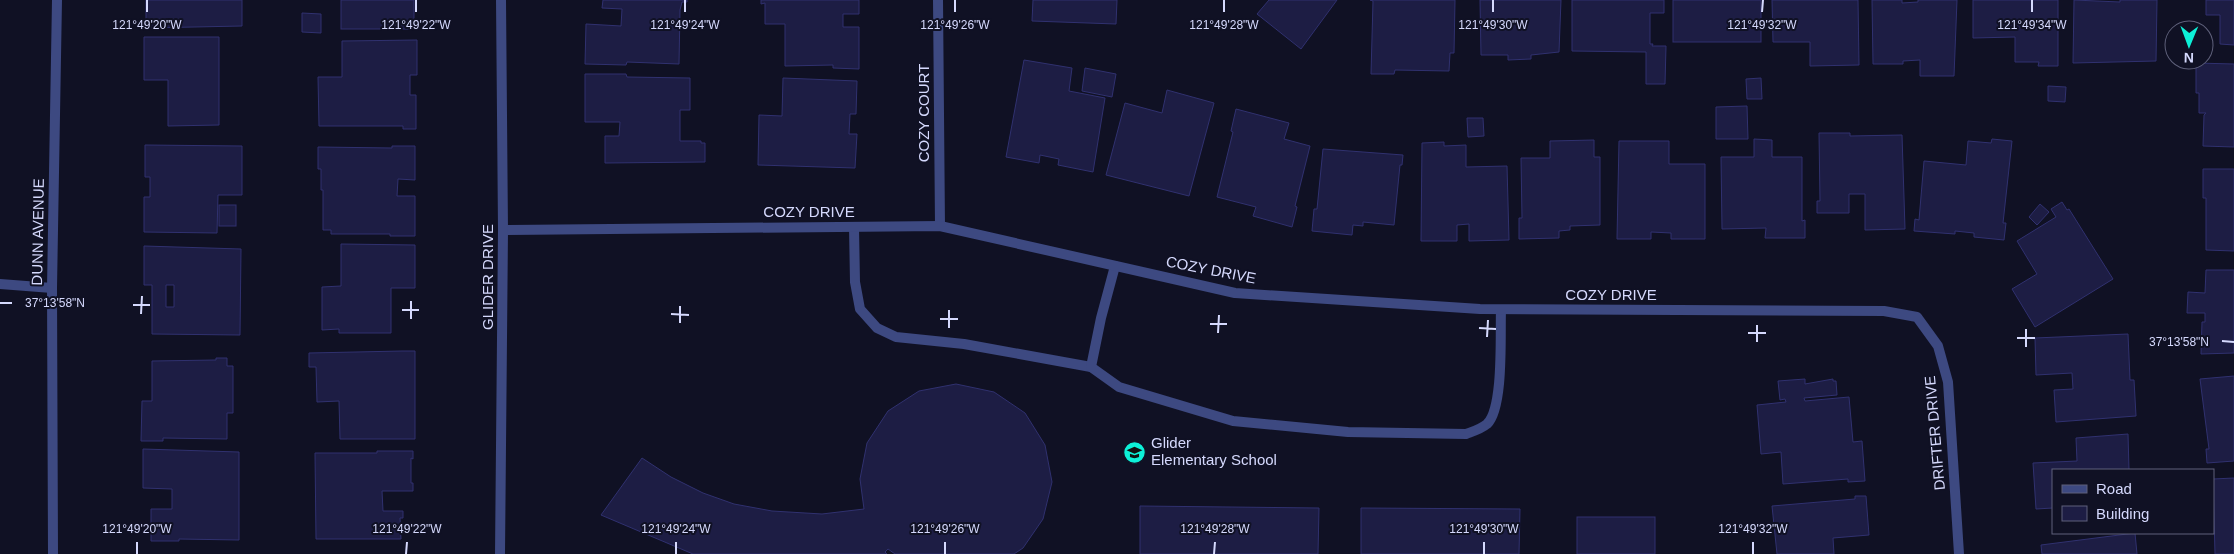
<svg xmlns="http://www.w3.org/2000/svg" width="2234" height="554" font-family="Arial,sans-serif">
<style>
.building{fill:#1d1d44;stroke:#30316f;fill-rule:evenodd}
.lines{fill:none;stroke-linecap:round;stroke-linejoin:round}
.service{stroke:#3d4981;stroke-width:10}
.minor{stroke:#3d4981;stroke-width:10}
.ticks{fill:none;stroke:#d5d9fd;stroke-width:2}
.labels{text-anchor:middle;stroke-width:4;stroke-linejoin:round;paint-order:stroke}
.street-label{font-size:15px;fill:#d5d9fd;stroke:#101124}
.poi-label{font-size:15px;fill:#d5d9fd;stroke:#101124;text-anchor:start}
.ticks-label{font-size:12px;text-anchor:middle;fill:#d5d9fd;stroke:#101124;stroke-width:4;stroke-linejoin:round;paint-order:stroke}
</style>
<rect width="100%" height="100%" fill="#101124"/>
<g class="building">
<polygon points="146,0 242,0 242,26 146,28"/>
<rect x="341" y="0" width="73" height="29"/>
<polygon points="603,0 687,0 687,2 682,2 680,10 679,64 627,62 626,65 585,64 586,24 621,26 622,9 602,8"/>
<polygon points="761,0 859,0 859,14 843,14 843,27 859,27 859,69 833,68 833,65 785,66 785,24 765,24 765,3 761,4"/>
<polygon points="1033,0 1117,0 1116,24 1032,21"/>
<polygon points="1269,0 1337,0 1301,49 1257,14"/>
<polygon points="1455,0 1454,53 1450,53 1449,71 1395,70 1394,74 1371,74 1373,1 1370,0"/>
<polygon points="1480,0 1561,0 1559,52 1531,55 1531,59 1508,60 1508,55 1481,55"/>
<polygon points="1572,0 1664,0 1664,13 1650,13 1650,44 1653,44 1652,46 1666,46 1665,84 1646,84 1646,52 1572,51"/>
<rect x="1673" y="0" width="88" height="42"/>
<polygon points="1772,0 1858,0 1859,65 1810,66 1810,42 1773,42"/>
<polygon points="1872,0 1902,0 1902,3 1918,2 1918,0 1957,0 1954,76 1920,76 1920,60 1903,61 1903,64 1873,64"/>
<polygon points="1973,0 2058,0 2058,66 2038,66 2039,62 2015,62 2015,37 1973,38"/>
<polygon points="2074,0 2120,2 2120,0 2157,0 2156,61 2073,63"/>
<polygon points="2206,0 2234,0 2234,45 2220,44 2220,15 2206,15"/>
<polygon points="302,13 321,14 321,33 302,32"/>
<polygon points="144,37 219,37 219,125 168,126 168,80 144,80"/>
<polygon points="417,40 417,75 410,75 410,95 416,95 416,129 403,129 403,126 319,126 318,77 342,77 342,41"/>
<polygon points="1024,60 1072,68 1069,91 1105,98 1093,172 1058,165 1059,159 1040,155 1039,163 1006,157"/>
<polygon points="2196,63 2234,64 2234,147 2203,146 2204,115 2206,113 2199,113 2199,93 2196,93"/>
<polygon points="1085,68 1116,74 1112,97 1082,91"/>
<polygon points="585,74 626,74 627,77 690,78 690,110 680,110 680,141 701,141 701,143 705,143 705,162 605,163 605,136 619,136 620,122 585,122"/>
<polygon points="783,78 857,81 856,114 850,114 849,134 857,134 855,168 758,165 759,115 782,116"/>
<polygon points="1761,78 1762,99 1747,99 1746,79"/>
<polygon points="2048,86 2066,87 2065,102 2048,101"/>
<polygon points="1167,90 1214,103 1189,196 1106,175 1125,103 1162,113"/>
<polygon points="1747,106 1748,139 1716,139 1716,107"/>
<polygon points="1236,109 1289,123 1284,139 1310,146 1295,206 1297,207 1292,227 1253,216 1256,207 1217,197 1233,132 1231,131"/>
<polygon points="1467,118 1483,118 1484,136 1468,137"/>
<polygon points="1819,133 1850,133 1850,136 1902,135 1905,229 1865,230 1865,194 1849,194 1849,213 1817,213 1817,201 1820,201"/>
<polygon points="1754,139 1772,140 1772,157 1802,157 1802,221 1805,220 1805,238 1765,238 1766,228 1722,229 1721,157 1754,157"/>
<polygon points="1992,139 2012,141 2003,223 2006,223 2004,240 1974,237 1974,233 1955,231 1955,234 1914,231 1915,219 1919,220 1924,161 1966,165 1968,141 1991,143"/>
<polygon points="1594,140 1594,157 1600,157 1600,225 1570,226 1570,230 1559,231 1559,238 1519,239 1519,218 1522,218 1521,158 1550,158 1550,141"/>
<polygon points="1619,141 1669,141 1669,164 1705,164 1705,239 1671,239 1671,233 1651,232 1651,239 1617,239"/>
<polygon points="1444,142 1444,146 1466,145 1466,167 1507,166 1509,240 1469,241 1469,224 1457,225 1457,241 1421,241 1422,143"/>
<polygon points="145,145 242,146 242,195 218,195 217,233 144,232 144,197 150,197 150,177 145,177"/>
<polygon points="392,146 415,146 415,180 398,179 397,196 415,196 415,236 390,236 390,234 331,234 331,230 323,230 323,190 321,190 321,169 318,169 318,147 392,148"/>
<polygon points="1323,149 1403,155 1402,165 1400,165 1394,225 1363,222 1363,226 1353,225 1352,235 1312,231 1314,209 1317,209"/>
<polygon points="2203,169 2234,169 2234,251 2206,250 2206,198 2203,198"/>
<polygon points="2062,202 2067,210 2069,209 2113,279 2035,327 2012,289 2037,274 2017,241 2056,217 2051,209"/>
<polygon points="2040,204 2049,212 2037,225 2029,217"/>
<rect x="219" y="205" width="17" height="21"/>
<polygon points="341,244 415,245 415,288 391,288 391,333 339,333 339,329 322,330 322,287 341,286"/>
<path d="M144,246L241,249L240,335L152,334V285H144ZM166,285H174V307H166Z"/>
<polygon points="2206,270 2234,270 2234,353 2201,354 2202,322 2205,322 2205,313 2187,313 2188,292 2205,293"/>
<polygon points="2128,334 2130,380 2134,380 2136,416 2056,422 2054,390 2073,389 2072,373 2036,375 2035,338"/>
<polygon points="402,351 415,351 415,439 340,439 339,401 317,402 316,367 309,367 309,353"/>
<polygon points="216,358 227,358 227,366 233,366 233,413 227,413 227,439 163,438 163,441 141,441 142,401 152,401 152,361 216,360"/>
<polygon points="2234,376 2234,461 2207,463 2206,449 2209,449 2200,379"/>
<polygon points="1805,379 1805,384 1833,379 1833,381 1836,381 1837,395 1804,398 1805,401 1849,397 1853,442 1862,441 1865,481 1848,482 1848,479 1783,484 1781,452 1761,454 1757,405 1786,402 1785,399 1780,400 1778,381"/>
<polygon points="956,384 994,392 1025,413 1045,445 1052,482 1043,519 1023,548 1014,554 895,554 888,549 885,552 887,554 693,554 601,515 642,458 671,477 703,493 734,504 772,511 822,514 864,509 860,479 867,443 888,411 919,391"/>
<polygon points="2128,434 2129,470 2053,470 2053,508 2036,509 2033,463 2077,461 2076,438"/>
<polygon points="143,449 239,452 239,540 179,539 179,541 151,541 151,509 172,509 172,489 143,488"/>
<polygon points="377,451 413,451 413,459 411,458 411,483 413,483 413,491 382,491 383,511 403,511 403,518 400,518 401,539 316,539 315,453 377,453"/>
<polygon points="2234,478 2234,554 2215,554 2213,479"/>
<polygon points="1855,496 1866,496 1869,535 1833,538 1834,554 1777,554 1772,506 1855,499"/>
<polygon points="1140,506 1319,508 1318,554 1140,554"/>
<polygon points="1361,508 1520,509 1519,554 1361,554"/>
<rect x="1577" y="517" width="78" height="37"/>
<polygon points="2135,533 2137,554 2042,554 2041,545"/>
</g>
<g class="lines">
<g class="service">
<polyline points="854,227 855,282 860,309 877,328 896,337 964,344 1091,367"/>
<path d="M1115,266L1101,318L1091,367L1119,387L1233,421L1348,432L1466,434C1474,431 1481,429 1487,424C1504,408 1500,334 1501,310"/>
</g>
<g class="minor">
<polyline points="938,0 940,226"/>
<polyline points="503,230 940,226 1235,293 1480,309 1884,311 1917,317 1938,346 1948,382 1959,554"/>
<polyline points="0,284 52,288"/>
<polyline points="53,554 52,288 57,0"/>
<polyline points="500,554 503,230 501,0"/>
</g>
</g>
<path class="ticks" d="M147,12V0M416,12V0M685,12V0M955,12V0M1224,12V0M1493,12V0M1762,12L1763,0M2032,12V0M0,303H12M133,305H150M402,310H419M141,314L142,296M671,314L689,315M411,319V301M940,319H958M680,323V306M1210,324H1227M949,328V310M1479,328L1496,329M1218,333L1219,315M1748,333H1766M1487,337L1488,320M2017,338H2035M2222,341L2234,342M1757,342V325M2026,347V329M137,554V542M406,554L407,542M676,554V542M945,554V542M1214,554L1215,542M1484,554V542M1753,554V542"/>
<defs>
<symbol id="school-disc" viewBox="-11 -11 22 22"><circle r="9.5" fill="#0df1d8" stroke="#101124"/><path d="M0-5L7-2L0 1L-7-2ZM-4 1L0 2.5L4 1V4Q0 6-4 4Z" fill="#111"/></symbol>
</defs>
<g fill-rule="evenodd">
<use href="#school-disc" x="1122" y="440" width="25" height="25"/>
</g>
<g class="labels">
<g class="street-label">
<text transform="translate(924 113) rotate(-90)" y="5">COZY COURT</text>
<text x="809" y="217">COZY DRIVE</text>
<text transform="translate(38 232) rotate(-89)" y="5">DUNN AVENUE</text>
<text transform="translate(1211 270) rotate(11)" y="5">COZY DRIVE</text>
<text transform="translate(488 277) rotate(-90)" y="5">GLIDER DRIVE</text>
<text x="1611" y="300">COZY DRIVE</text>
<text transform="translate(1935 433) rotate(-95)" y="5">DRIFTER DRIVE</text>
</g>
<g class="poi-label">
<text x="1151" y="448">Glider<tspan x="1151" dy="17">Elementary School</tspan></text>
</g>
</g>
<g class="ticks-label">
<text x="147" y="29">121°49'20"W</text>
<text x="416" y="29">121°49'22"W</text>
<text x="685" y="29">121°49'24"W</text>
<text x="955" y="29">121°49'26"W</text>
<text x="1224" y="29">121°49'28"W</text>
<text x="1493" y="29">121°49'30"W</text>
<text x="1762" y="29">121°49'32"W</text>
<text x="2032" y="29">121°49'34"W</text>
<text x="55" y="307">37°13'58"N</text>
<text x="2179" y="346">37°13'58"N</text>
<text x="137" y="533">121°49'20"W</text>
<text x="407" y="533">121°49'22"W</text>
<text x="676" y="533">121°49'24"W</text>
<text x="945" y="533">121°49'26"W</text>
<text x="1215" y="533">121°49'28"W</text>
<text x="1484" y="533">121°49'30"W</text>
<text x="1753" y="533">121°49'32"W</text>
</g>
<rect x="2052" y="469" width="162" height="65" fill="#101124" stroke="#5f617b"/>
<rect x="2062" y="485" width="25" height="8" fill="#3d4981" stroke="#5f617b"/>
<text x="2096" y="494" font-size="15" fill="#d5d9fd">Road</text>
<rect x="2062" y="506" width="25" height="15" fill="#1d1d44" stroke="#5f617b"/>
<text x="2096" y="519" font-size="15" fill="#d5d9fd">Building</text>
<g transform="translate(2189 45) rotate(181)"><circle r="24" fill="#101124" stroke="#5f617b"/>
<path d="M0-4L9 19L0 12L-9 19Z" fill="#0df1d8"/>
<text y="-8" font-size="14" font-weight="bold" text-anchor="middle" fill="#d5d9fd">N</text>
</g>
</svg>
